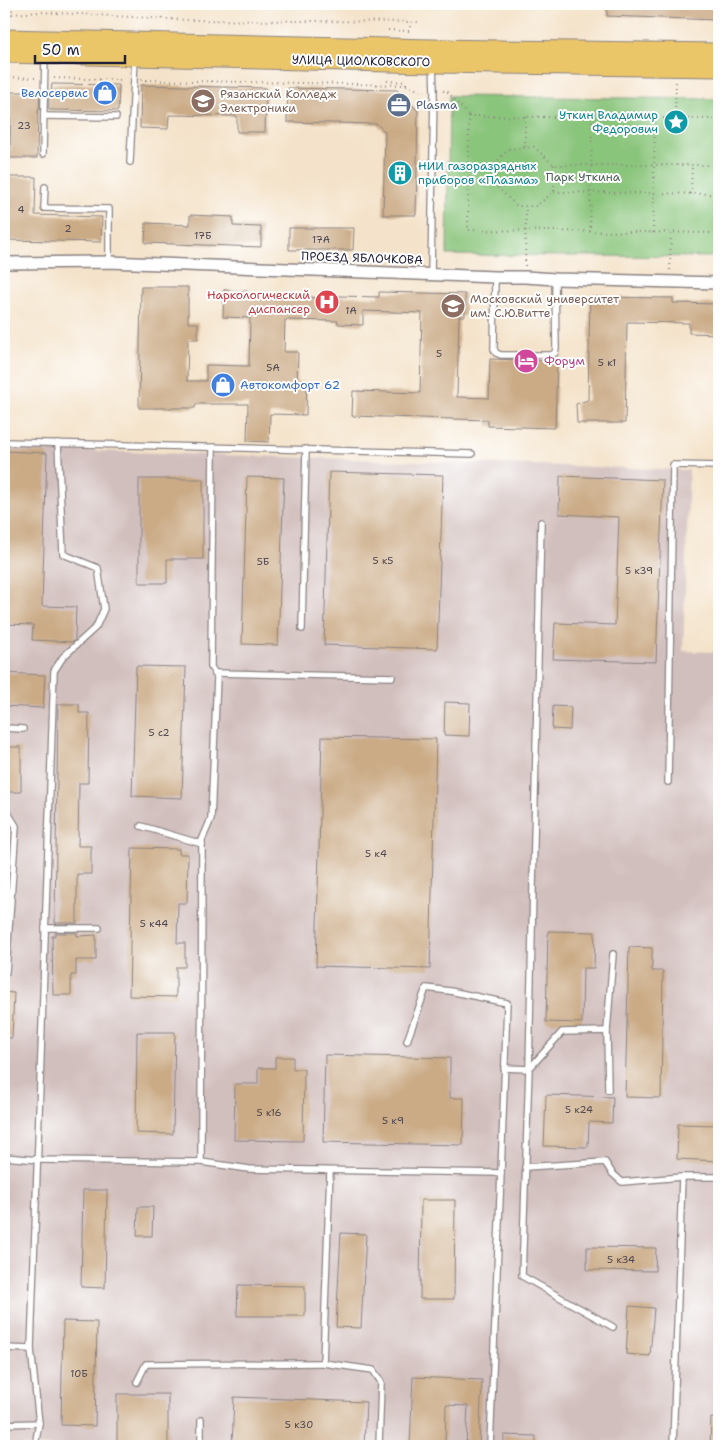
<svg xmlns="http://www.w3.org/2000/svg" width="723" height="1450" font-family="'Shantell Sans',sans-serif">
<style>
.industrial{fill:#d1bfbd}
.green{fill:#8ac57b;stroke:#56745b}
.building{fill:#cbab86}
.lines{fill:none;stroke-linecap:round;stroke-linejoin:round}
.service-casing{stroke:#8b8282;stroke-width:8}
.minor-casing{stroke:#8b8282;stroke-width:14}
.primary-casing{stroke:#8b8282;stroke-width:21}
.path{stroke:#8b8282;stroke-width:2;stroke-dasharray:1 4;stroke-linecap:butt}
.service{stroke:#fff;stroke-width:5.5}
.minor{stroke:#fff;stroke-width:11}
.primary{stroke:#ebc669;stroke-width:19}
.labels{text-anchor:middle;stroke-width:4;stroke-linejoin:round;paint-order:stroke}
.number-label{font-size:10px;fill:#4c444e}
.street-label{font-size:12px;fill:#22223b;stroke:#fff}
.shop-label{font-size:12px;fill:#366cbe;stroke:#fff;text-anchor:end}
.education-label{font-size:12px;fill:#785e54;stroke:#fff;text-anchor:start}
.service-label{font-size:12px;fill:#4e5e75;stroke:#fff;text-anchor:start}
.culture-label{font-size:12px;fill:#0d838f;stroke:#fff;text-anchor:end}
.park-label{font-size:12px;fill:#4c6355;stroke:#fff}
.health-label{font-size:12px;fill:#be3a42;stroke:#fff;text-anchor:end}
.hotel-label{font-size:12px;fill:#b23c85;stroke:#fff;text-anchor:start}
</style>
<rect width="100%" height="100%" fill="#fff"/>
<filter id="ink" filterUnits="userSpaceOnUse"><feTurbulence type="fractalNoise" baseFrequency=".02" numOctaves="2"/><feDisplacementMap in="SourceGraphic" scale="10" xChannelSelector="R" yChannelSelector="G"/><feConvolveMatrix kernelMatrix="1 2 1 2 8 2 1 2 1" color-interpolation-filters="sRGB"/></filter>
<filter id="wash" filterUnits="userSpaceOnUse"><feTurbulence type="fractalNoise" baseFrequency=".0096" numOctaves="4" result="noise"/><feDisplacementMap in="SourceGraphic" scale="20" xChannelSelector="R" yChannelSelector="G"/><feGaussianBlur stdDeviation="1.12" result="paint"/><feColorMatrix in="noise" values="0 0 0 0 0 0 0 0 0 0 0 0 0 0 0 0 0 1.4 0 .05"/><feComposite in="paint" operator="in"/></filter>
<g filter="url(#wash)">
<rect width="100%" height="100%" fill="#f4e3ca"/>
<polygon class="industrial" points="4,448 689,470 683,651 719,652 719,1446 4,1446"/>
<polygon class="green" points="449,96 719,99 719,257 447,255"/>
<g id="blocks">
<g class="building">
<polygon points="607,4 717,4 717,20 607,16"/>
<polygon points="52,84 119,85 118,111 49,110 49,93 51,93"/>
<polygon points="141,85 266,88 265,132 237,132 237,116 169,115 168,129 140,128"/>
<polygon points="288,88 397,90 418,111 416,215 383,215 385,132 377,124 287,122"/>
<polygon points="11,92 40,92 39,110 38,110 37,158 10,158"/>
<polygon points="8,177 36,177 35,215 102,217 101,242 7,240"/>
<polygon points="190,215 233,217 233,226 261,227 261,247 145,243 146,223 190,225"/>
<polygon points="289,228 354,228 353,250 289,250"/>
<polygon points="141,287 188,287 188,323 198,323 198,339 188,339 187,381 206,381 206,365 249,366 250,318 223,317 224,290 247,291 247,296 339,298 339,296 379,297 379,292 465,294 465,316 459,316 457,397 489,398 490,359 557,361 555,428 488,426 488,420 352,416 353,391 420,393 422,313 363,311 363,325 338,324 338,321 285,320 284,352 298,352 297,382 307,382 306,415 270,414 269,442 247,441 248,404 196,404 195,408 139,408"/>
<polygon points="590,297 673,298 673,303 719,304 719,334 689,333 689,323 627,322 625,423 577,423 576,404 588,400"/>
<polygon points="4,451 47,453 42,606 76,607 75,639 73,642 32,640 33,625 4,624"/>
<polygon points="329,472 443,475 437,649 324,645"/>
<polygon points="560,476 663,480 656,662 553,659 555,623 615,625 619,517 559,514"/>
<polygon points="247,477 284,478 278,645 242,644"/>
<polygon points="139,479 203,479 203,559 167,559 167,583 139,583"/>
<polygon points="136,666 186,667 182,798 132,796"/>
<polygon points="4,673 45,675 43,708 4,706"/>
<polygon points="445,702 470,703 469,736 444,735"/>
<polygon points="58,704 79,704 79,713 89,713 88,783 79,783 78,846 91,846 91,874 77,874 77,923 55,923"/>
<polygon points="553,706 571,707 570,730 552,729"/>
<polygon points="322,737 436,739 430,969 316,966"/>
<rect x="4" y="747" width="17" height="45"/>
<polygon points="132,848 179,849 179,854 188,854 187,903 178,903 177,943 185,943 185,967 176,967 176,997 129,996"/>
<polygon points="548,931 595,932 594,968 583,968 582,1023 546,1022"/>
<polygon points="55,933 77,933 77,936 96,935 96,960 76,960 76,975 71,975 71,995 53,995 52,936 55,936"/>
<polygon points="629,947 652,948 652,971 663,971 661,1098 625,1097"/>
<polygon points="4,992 14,993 12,1038 4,1038"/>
<polygon points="137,1032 175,1032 173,1134 136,1133"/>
<polygon points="325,1055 450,1058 450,1098 464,1098 463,1145 323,1142"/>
<polygon points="275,1057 293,1057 293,1069 304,1069 303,1141 234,1140 235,1084 258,1084 258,1068 275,1068"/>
<polygon points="546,1095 613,1097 612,1123 589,1122 588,1147 544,1146"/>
<polygon points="678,1124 719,1125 719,1161 677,1159"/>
<polygon points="83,1190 107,1190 105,1288 81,1287"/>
<polygon points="421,1200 455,1200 454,1299 420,1299"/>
<polygon points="138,1207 153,1207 152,1236 137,1236"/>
<polygon points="341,1233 366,1234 361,1328 336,1327"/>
<polygon points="587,1247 656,1248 655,1271 587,1270"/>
<polygon points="238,1285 305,1286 305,1316 237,1316"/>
<polygon points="629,1306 654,1308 650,1356 626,1354"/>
<polygon points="63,1321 97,1322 95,1426 61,1425"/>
<polygon points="413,1377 482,1380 479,1446 466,1446 468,1406 446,1405 445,1446 410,1446"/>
<rect x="117" y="1394" width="51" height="52"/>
<polygon points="234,1397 366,1402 364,1446 232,1446"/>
<polygon points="711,1418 719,1419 719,1446 710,1446"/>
<polygon points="504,1435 536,1436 536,1446 504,1446"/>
</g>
</g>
</g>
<g filter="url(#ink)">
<use href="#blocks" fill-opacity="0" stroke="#8b8282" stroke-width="1"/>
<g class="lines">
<defs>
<g id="service">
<polyline points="44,116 116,117"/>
<polyline points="43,154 45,56"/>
<polyline points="130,162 135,58"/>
<polyline points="45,187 44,208 109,209 109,262"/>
<polyline points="431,274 434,91 433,66"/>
<polyline points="495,277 494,349 496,353 501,355 551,355 555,353 556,348 555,279"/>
<polyline points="4,442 472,454"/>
<polyline points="302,629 306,449"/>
<polyline points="214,673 392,677"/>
<polyline points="4,728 23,729"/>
<polyline points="668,782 673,465 719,466"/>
<polyline points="4,812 8,813 16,826 6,972 4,972"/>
<polyline points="141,826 202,844"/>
<polyline points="45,928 99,928"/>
<polyline points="607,1031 613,954"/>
<polyline points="407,1041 426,988 450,991 507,1003 501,1173"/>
<polyline points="504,1068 529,1069 541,522"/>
<polyline points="608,1090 607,1031 562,1032 529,1069 522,1276 613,1327"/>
<polyline points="4,1157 39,1160 201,1162 202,840 211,819 217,677 211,667 213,447"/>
<polyline points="201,1162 249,1169 501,1173 490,1446"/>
<polyline points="525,1167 605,1162 612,1173 622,1182 682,1177 719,1177"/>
<polyline points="330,1171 323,1363 373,1370 381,1382 379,1446"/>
<polyline points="4,1348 31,1349 39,1423 4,1424"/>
<polyline points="31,1349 54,671 63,657 96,627 104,609 98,568 63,554 58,443"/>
<polyline points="137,1382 146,1364 323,1363"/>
<polyline points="201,1420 201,1446"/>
<polyline points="35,1446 39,1423"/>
<polyline points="673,1446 682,1177"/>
</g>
<polyline id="minor" points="4,263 109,262 495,277 525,277 555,279 719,283"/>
<g id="primary">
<polyline points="4,39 433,49 719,53"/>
<polyline points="4,53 433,63 719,67"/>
</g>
</defs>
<use href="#service" class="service-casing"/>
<use href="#minor" class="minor-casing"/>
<use href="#primary" class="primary-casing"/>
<g class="path">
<polyline points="12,14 40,12 187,20 421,22"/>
<polyline points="6,17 12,14 12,4"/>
<polyline points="388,30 409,31 411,22"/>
<polyline points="4,77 37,78"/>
<polyline points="54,78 124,80"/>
<polyline points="141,80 406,85 418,90 425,91"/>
<polyline points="387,81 406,82 406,85"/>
<polyline points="443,91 447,91 469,116"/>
<polyline points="675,118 676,81"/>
<polyline points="719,119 469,116 468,230 719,233"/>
<polyline points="525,147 525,116"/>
<polyline points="554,165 554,192 536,206 517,206 496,186 495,163 509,149 534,147 554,165 719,165"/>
<polyline points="469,166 495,167"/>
<polyline points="468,182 496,183"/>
<polyline points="554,192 719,194"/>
<polyline points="691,194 692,165"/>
<polyline points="590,232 592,117"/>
<polyline points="653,233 655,118"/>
<polyline points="525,266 526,206"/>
<polyline points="670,270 671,233"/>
</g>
<use href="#service" class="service"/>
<use href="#minor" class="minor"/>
<use href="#primary" class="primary"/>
</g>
</g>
<defs>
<symbol id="shop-disc" viewBox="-11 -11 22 22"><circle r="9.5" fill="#3f7fe0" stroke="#fff"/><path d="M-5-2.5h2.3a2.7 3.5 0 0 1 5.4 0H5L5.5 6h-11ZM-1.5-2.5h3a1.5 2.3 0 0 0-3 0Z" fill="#fff"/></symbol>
<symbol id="university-disc" viewBox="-11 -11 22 22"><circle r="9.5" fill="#8d6e63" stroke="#fff"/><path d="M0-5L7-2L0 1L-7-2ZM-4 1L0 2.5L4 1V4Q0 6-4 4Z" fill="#fff"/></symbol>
<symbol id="office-disc" viewBox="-11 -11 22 22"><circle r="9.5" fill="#5c6f8a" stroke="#fff"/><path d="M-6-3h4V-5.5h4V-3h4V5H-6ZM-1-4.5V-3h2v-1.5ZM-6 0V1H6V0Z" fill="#fff"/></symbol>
<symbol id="sight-disc" viewBox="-11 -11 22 22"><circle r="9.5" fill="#0f9aa8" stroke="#fff"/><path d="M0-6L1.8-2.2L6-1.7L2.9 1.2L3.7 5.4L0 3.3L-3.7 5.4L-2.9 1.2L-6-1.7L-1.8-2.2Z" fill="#fff"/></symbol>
<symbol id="building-disc" viewBox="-11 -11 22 22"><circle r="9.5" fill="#0f9aa8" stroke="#fff"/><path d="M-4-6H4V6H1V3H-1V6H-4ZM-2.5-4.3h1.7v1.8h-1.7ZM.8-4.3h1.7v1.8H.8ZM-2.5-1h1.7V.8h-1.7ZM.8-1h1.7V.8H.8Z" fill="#fff"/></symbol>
<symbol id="hospital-disc" viewBox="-11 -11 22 22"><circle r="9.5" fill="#e0444e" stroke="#fff"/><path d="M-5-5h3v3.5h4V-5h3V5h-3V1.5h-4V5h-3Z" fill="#fff"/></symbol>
<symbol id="hotel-disc" viewBox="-11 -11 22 22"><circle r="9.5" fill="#d1479c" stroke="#fff"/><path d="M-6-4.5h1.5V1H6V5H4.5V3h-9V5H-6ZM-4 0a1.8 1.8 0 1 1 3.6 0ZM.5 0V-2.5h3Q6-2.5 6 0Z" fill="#fff"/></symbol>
</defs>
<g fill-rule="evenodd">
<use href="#shop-disc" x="91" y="79" width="28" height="28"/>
<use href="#university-disc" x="189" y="87" width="28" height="28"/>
<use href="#office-disc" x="385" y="91" width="28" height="28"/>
<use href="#sight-disc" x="662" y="108" width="28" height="28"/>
<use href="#building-disc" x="386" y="159" width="28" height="28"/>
<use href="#hospital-disc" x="313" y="288" width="28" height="28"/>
<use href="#university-disc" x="439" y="292" width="28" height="28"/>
<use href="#hotel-disc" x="512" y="347" width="28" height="28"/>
<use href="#shop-disc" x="209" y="371" width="28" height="28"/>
</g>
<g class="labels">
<g class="number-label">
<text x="24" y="129">23</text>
<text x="21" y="213">4</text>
<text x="68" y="232">2</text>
<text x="203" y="239">17Б</text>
<text x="321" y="243">17А</text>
<text x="351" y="314">1А</text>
<text x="439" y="357">5</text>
<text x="607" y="366">5 к1</text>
<text x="273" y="371">5А</text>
<text x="383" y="564">5 к5</text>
<text x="263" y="565">5Б</text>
<text x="639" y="574">5 к39</text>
<text x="159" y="736">5 с2</text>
<text x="376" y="857">5 к4</text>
<text x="154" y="927">5 к44</text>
<text x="579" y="1113">5 к24</text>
<text x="269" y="1116">5 к16</text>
<text x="393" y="1124">5 к9</text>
<text x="621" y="1263">5 к34</text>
<text x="79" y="1377">10Б</text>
<text x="299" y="1428">5 к30</text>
</g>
<g class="street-label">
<text transform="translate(361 61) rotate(1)" y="4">УЛИЦА ЦИОЛКОВСКОГО</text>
<text transform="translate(362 258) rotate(2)" y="4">ПРОЕЗД ЯБЛОЧКОВА</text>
</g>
<g class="shop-label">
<text x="88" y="97">Велосервис</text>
<text x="240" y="389" text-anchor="start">Автокомфорт 62</text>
</g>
<g class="education-label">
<text x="220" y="98">Рязанский Колледж<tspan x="220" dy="14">Электроники</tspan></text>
<text x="470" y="303">Московский университет<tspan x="470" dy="14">им. С.Ю.Витте</tspan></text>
</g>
<g class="service-label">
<text x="416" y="109">Plasma</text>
</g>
<g class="culture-label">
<text x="658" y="119">Уткин Владимир<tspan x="658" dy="14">Федорович</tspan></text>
<text x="418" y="170" text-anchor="start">НИИ газоразрядных<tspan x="418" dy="14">приборов «Плазма»</tspan></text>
</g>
<g class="park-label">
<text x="583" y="181">Парк Уткина</text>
</g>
<g class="health-label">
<text x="310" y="299">Наркологический<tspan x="310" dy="14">диспансер</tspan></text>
</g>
<g class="hotel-label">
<text x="544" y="365">Форум</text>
</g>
</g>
<rect width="723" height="1450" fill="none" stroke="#fff" stroke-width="20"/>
<path d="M35 55v8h90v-8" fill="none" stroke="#22223b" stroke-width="2.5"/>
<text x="42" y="55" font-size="15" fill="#22223b" stroke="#ffffff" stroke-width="4" paint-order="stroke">50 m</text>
</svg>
